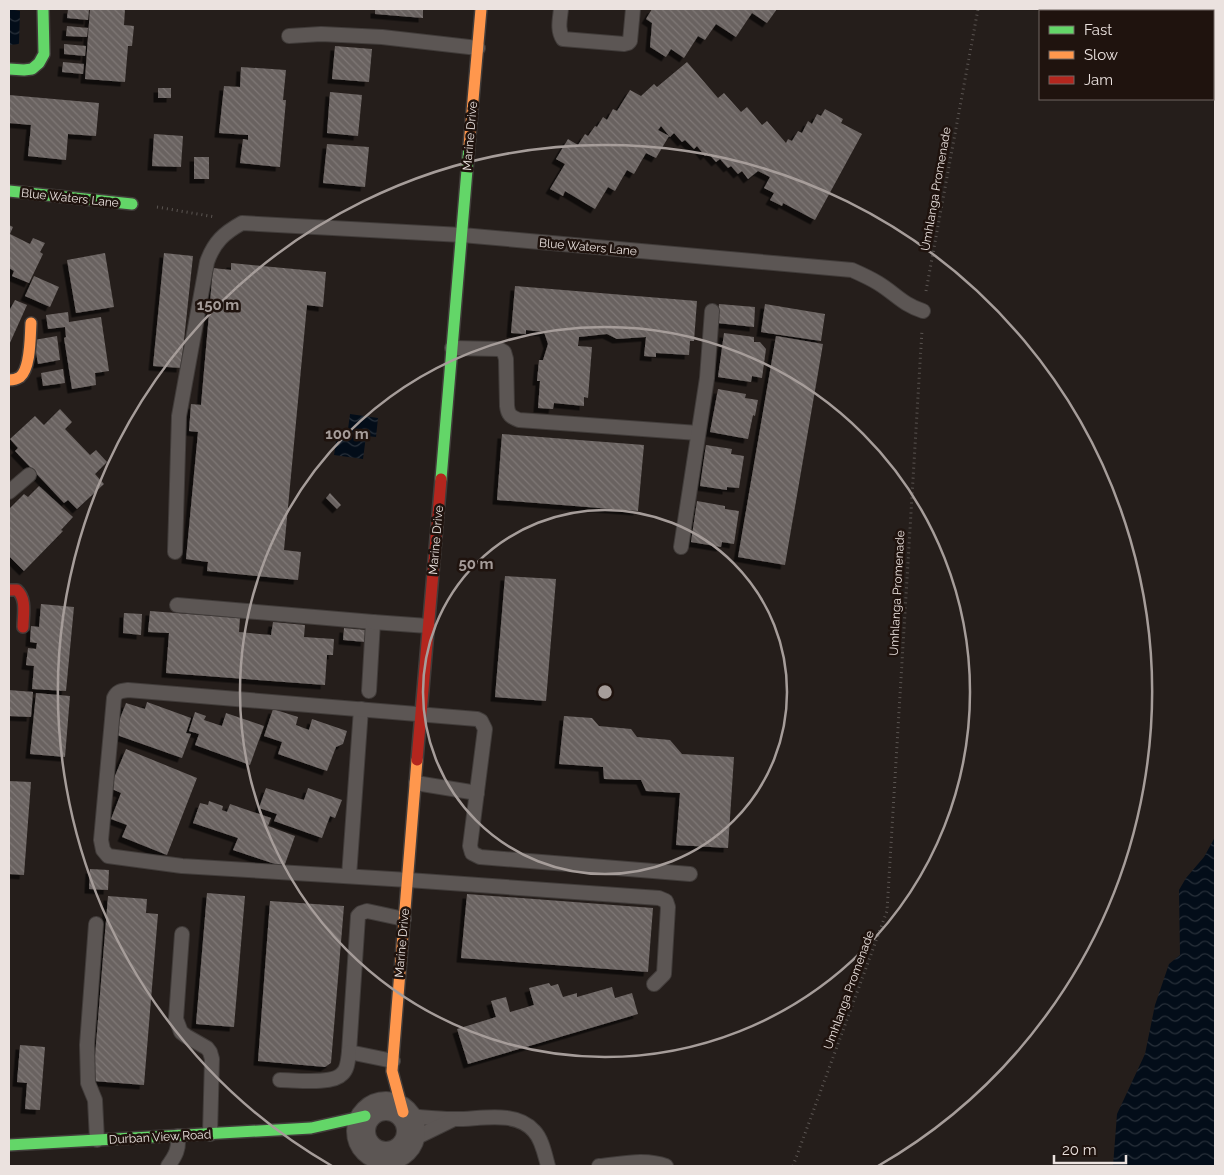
<svg xmlns="http://www.w3.org/2000/svg" width="1224" height="1175" font-family="Raleway,sans-serif">
<style>
.water{fill:url(#water-waves)}
.building{fill:url(#building-back-hatch);filter:url(#shadow)}
.lines{fill:none;stroke-linecap:round;stroke-linejoin:round}
.lane-casing{stroke:#413c3a;stroke-width:16}
.street-casing{stroke:#413c3a;stroke-width:30}
.fast-casing{stroke:#413c3a;stroke-width:14}
.slow-casing{stroke:#413c3a;stroke-width:14}
.jam-casing{stroke:#413c3a;stroke-width:14}
.path{stroke:#5b5552;stroke-width:3;stroke-dasharray:1 4;stroke-linecap:butt}
.lane{stroke:#5c5654;stroke-width:14}
.street{stroke:#5c5654;stroke-width:28}
.fast{stroke:#63d668;stroke-width:11}
.slow{stroke:#ff974d;stroke-width:11}
.jam{stroke:#b3261e;stroke-width:11}
.ring{fill:none;stroke:#a69d9a;stroke-width:2.5}
.labels{text-anchor:middle;stroke-width:5;stroke-linejoin:round;paint-order:stroke}
.street-label{font-size:12px;fill:#ebe2df;stroke:#1f130e}
.centre{fill:#a69d9a;stroke:#1f130e;stroke-width:2.5}
.ring-label{font-size:15px;text-anchor:middle;font-weight:bold;fill:#a69d9a;stroke:#1f130e;stroke-width:5;stroke-linejoin:round;paint-order:stroke}
</style>
<defs>
<pattern id="water-waves" width="16" height="10" patternUnits="userSpaceOnUse" patternTransform="scale(1.25)"><rect width="16" height="10" fill="#030d19"/><path d="M0 5q4-4 8 0t8 0" fill="none" stroke="#28303a"/></pattern>
<pattern id="building-back-hatch" width="6" height="6" patternUnits="userSpaceOnUse" patternTransform="scale(1.25)"><rect width="6" height="6" fill="#696260"/><path d="M-1 5l2 2M0 0l6 6M5-1l2 2" fill="none" stroke="#7f7876"/></pattern>
<filter id="shadow"><feDropShadow dx="-4.5" dy="4.5" stdDeviation="0" flood-color="#0009"/></filter>
</defs>
<rect width="100%" height="100%" fill="#251e1b"/>
<g class="water">
<polygon points="9,9 20,11 19,44 9,45"/>
<polygon points="350,414 378,418 376,437 366,436 363,459 334,455 337,436 347,437"/>
<polygon points="1215,837 1215,1166 1113,1166 1117,1114 1145,1054 1155,1005 1169,964 1180,955 1179,890 1186,878 1204,857"/>
</g>
<g class="building">
<polygon points="68,9 89,10 88,20 67,18"/>
<polygon points="90,9 125,9 124,25 134,26 132,46 128,46 125,82 85,79"/>
<polygon points="375,9 423,9 423,18 375,14"/>
<polygon points="652,9 777,9 767,23 752,13 736,37 716,24 705,40 698,36 684,58 671,49 666,57 650,47 652,23 646,19"/>
<polygon points="67,26 88,28 87,37 66,36"/>
<polygon points="64,44 86,46 85,56 64,54"/>
<polygon points="335,46 372,49 369,82 332,79"/>
<polygon points="63,62 84,64 83,74 62,72"/>
<polygon points="687,62 718,98 724,93 741,112 747,107 762,125 767,121 786,143 788,139 792,141 798,131 802,133 808,121 812,124 817,114 821,116 825,109 843,119 841,123 862,134 815,220 783,203 782,206 770,200 774,193 764,188 770,177 758,171 748,179 742,171 738,174 731,166 728,168 720,159 716,162 708,153 705,156 697,146 694,149 685,140 682,142 674,133 670,137 661,126 658,130 669,136 656,158 646,153 634,174 627,170 615,191 608,187 595,209 565,191 563,196 550,189 565,164 556,159 568,139 578,145 585,134 588,136 595,126 597,127 603,117 607,120 613,109 617,111 630,90 641,96 654,84 657,87"/>
<polygon points="241,67 286,70 283,100 286,100 280,167 240,163 243,139 248,140 248,135 219,133 224,86 240,87"/>
<rect x="158" y="88" width="13" height="10"/>
<polygon points="330,92 362,95 358,136 327,133"/>
<polygon points="9,95 99,103 96,136 68,134 66,160 28,156 31,125 9,123"/>
<polygon points="154,134 183,136 181,167 152,166"/>
<polygon points="327,144 369,147 365,187 323,183"/>
<rect x="194" y="157" width="15" height="22"/>
<polygon points="9,225 13,227 10,234 30,244 33,238 45,243 40,252 43,254 29,283 12,276 14,271 9,268"/>
<polygon points="105,253 114,307 76,313 67,260"/>
<polygon points="164,253 193,256 181,368 153,366"/>
<polygon points="231,263 326,272 323,307 307,305 284,550 301,552 298,580 207,571 208,562 186,559 198,432 189,431 191,404 201,405 213,268 231,270"/>
<polygon points="34,276 59,287 50,307 25,296"/>
<polygon points="515,286 697,301 694,341 690,341 689,355 656,353 656,357 644,356 646,337 617,339 607,334 579,337 578,346 592,347 588,398 584,397 584,406 554,403 553,409 538,408 540,381 537,381 539,360 543,360 548,344 544,332 526,330 526,334 511,333"/>
<polygon points="15,300 27,305 9,345 9,311"/>
<polygon points="719,304 755,307 754,327 717,323"/>
<polygon points="765,304 825,314 821,341 761,332"/>
<polygon points="68,312 69,322 101,317 109,371 95,373 96,385 72,389 64,338 66,337 65,327 48,329 46,315"/>
<polygon points="724,333 754,337 754,342 760,342 766,349 762,378 752,376 751,382 718,377"/>
<polygon points="57,336 60,360 38,364 34,340"/>
<polygon points="776,336 823,344 785,565 738,557"/>
<polygon points="63,369 65,383 43,386 41,373"/>
<polygon points="718,389 746,394 745,398 758,400 755,416 753,415 748,439 710,432"/>
<polygon points="60,409 72,422 65,429 90,455 96,450 107,462 95,474 104,484 77,509 68,500 64,503 15,451 18,448 10,439 35,416 44,425"/>
<polygon points="502,434 644,445 638,511 497,500"/>
<polygon points="706,445 732,449 731,454 744,456 739,488 727,487 727,490 700,486"/>
<polygon points="39,486 73,517 61,530 63,531 24,571 9,556 9,509 24,494 28,497"/>
<polygon points="330,493 341,505 337,509 326,498"/>
<polygon points="697,501 725,506 725,509 739,511 734,544 722,542 721,547 691,542"/>
<polygon points="505,576 556,579 546,701 495,697"/>
<polygon points="41,604 74,607 66,691 32,689 34,666 26,665 28,648 36,649 37,643 30,642 31,626 39,627"/>
<polygon points="150,611 240,618 239,632 271,635 273,622 305,625 304,637 334,639 333,655 327,655 325,685 166,673 169,633 148,632"/>
<polygon points="124,613 142,614 141,635 123,633"/>
<polygon points="344,628 366,630 365,642 343,640"/>
<polygon points="9,690 33,692 31,717 9,716"/>
<polygon points="36,693 70,696 65,757 30,754"/>
<polygon points="147,702 191,718 186,733 191,734 182,758 114,734 126,703 145,709"/>
<polygon points="273,709 298,717 296,725 309,730 312,719 347,731 343,744 336,747 327,771 278,754 282,742 264,736"/>
<polygon points="195,712 206,716 204,720 222,726 226,713 264,726 250,765 195,745 199,734 189,731"/>
<polygon points="564,716 592,718 599,726 631,729 637,737 670,740 682,754 734,757 728,848 676,845 680,793 646,791 641,780 604,779 603,767 559,764"/>
<polygon points="126,749 197,778 167,855 122,837 127,825 111,819 121,793 110,788"/>
<polygon points="9,781 31,782 24,875 9,874"/>
<polygon points="266,788 304,800 308,788 342,800 335,818 330,816 322,838 274,821 277,814 259,808"/>
<polygon points="209,801 223,806 222,810 227,812 230,804 271,818 268,826 295,836 284,867 233,850 238,838 193,823 200,803 208,805"/>
<polygon points="90,869 109,870 108,890 89,889"/>
<polygon points="207,893 245,896 234,1027 196,1024"/>
<polygon points="467,894 653,908 648,972 461,958"/>
<polygon points="108,896 147,899 146,913 158,914 144,1085 93,1081"/>
<polygon points="270,901 344,906 331,1063 325,1067 258,1061"/>
<polygon points="549,983 551,986 558,984 563,997 577,993 577,997 612,987 615,998 632,993 638,1014 468,1064 457,1029 496,1017 491,1001 506,997 510,1012 534,1005 529,988"/>
<polygon points="20,1045 45,1047 40,1110 25,1109 27,1083 17,1082"/>
</g>
<g class="lines">
<defs>
<g id="lane">
<path d="M561,9C560,19 557,30 563,39L624,44L628,43L630,41L633,9"/>
<polyline points="289,36 321,34 382,37 478,48"/>
<path d="M452,348L499,349L504,352L506,359L507,406C508,415 511,417 519,420L698,433"/>
<polyline points="9,492 29,475"/>
<polyline points="681,547 707,378 712,311"/>
<path d="M175,552L179,416L207,262C214,242 224,233 242,223L462,235L852,270C861,274 870,278 878,283C896,294 902,304 923,311"/>
<polyline points="177,605 373,622 369,691"/>
<polyline points="373,622 428,626"/>
<polyline points="416,783 477,793"/>
<polyline points="349,876 361,709"/>
<polyline points="96,924 87,1045 88,1083 95,1100 97,1140"/>
<polyline points="182,934 176,1019 181,1032 186,1036 207,1048 210,1052 212,1059 210,1134"/>
<path d="M654,984L664,974L668,907L666,901L659,898L408,880L182,866L108,856L103,850L101,840L114,698C117,691 121,691 128,690L477,719L481,721L485,729L470,846L472,853L480,857L690,874"/>
<polyline points="393,1061 349,1052 358,916 361,913 367,911 404,919"/>
<path d="M280,1080C295,1080 332,1085 342,1074C348,1069 348,1059 349,1052"/>
<path d="M407,1116C422,1117 437,1119 453,1119C477,1120 515,1109 534,1131C542,1139 545,1155 548,1166"/>
<polyline points="409,1141 452,1120"/>
<path d="M168,1166C176,1155 179,1149 178,1136"/>
<path d="M599,1166C621,1164 645,1158 666,1166"/>
</g>
<circle id="street" cx="386" cy="1131" r="25"/>
<g id="fast">
<polyline points="9,69 24,70 32,69 39,63 44,54 43,9"/>
<polyline points="9,191 132,204"/>
<polyline points="441,479 469,146"/>
<polyline points="9,1145 311,1128 365,1116"/>
</g>
<g id="slow">
<polyline points="469,146 481,9"/>
<path d="M9,380C13,380 17,379 20,377C31,368 30,336 31,323"/>
<polyline points="403,1112 392,1071 417,760"/>
</g>
<g id="jam">
<path d="M9,590H17C27,599 23,615 23,627"/>
<polyline points="417,760 441,479"/>
</g>
</defs>
<use href="#lane" class="lane-casing"/>
<use href="#street" class="street-casing"/>
<use href="#fast" class="fast-casing"/>
<use href="#slow" class="slow-casing"/>
<use href="#jam" class="jam-casing"/>
<g class="path">
<polyline points="157,207 215,217"/>
<polyline points="926,291 978,9"/>
<polyline points="793,1166 887,911 922,330"/>
</g>
<use href="#lane" class="lane"/>
<use href="#street" class="street"/>
<use href="#fast" class="fast"/>
<use href="#slow" class="slow"/>
<use href="#jam" class="jam"/>
</g>
<g class="ring">
<circle cx="605" cy="692" r="182"/>
<circle cx="605" cy="692" r="365"/>
<path d="M332 1166A547 547 0 1 1 878 1166"/>
</g>
<g class="labels">
<g class="street-label">
<text transform="translate(470 136) rotate(-85)" y="4">Marine Drive</text>
<text transform="translate(936 189) rotate(-80)" y="4">Umhlanga Promenade</text>
<text transform="translate(70 198) rotate(6)" y="4">Blue Waters Lane</text>
<text transform="translate(588 247) rotate(5)" y="4">Blue Waters Lane</text>
<text transform="translate(436 540) rotate(-85)" y="4">Marine Drive</text>
<text transform="translate(897 593) rotate(-87)" y="4">Umhlanga Promenade</text>
<text transform="translate(402 943) rotate(-85)" y="4">Marine Drive</text>
<text transform="translate(849 990) rotate(-70)" y="4">Umhlanga Promenade</text>
<text transform="translate(160 1137) rotate(-3)" y="4">Durban View Road</text>
</g>
</g>
<circle cx="605" cy="692" r="8" class="centre"/>
<g class="ring-label">
<text x="218" y="310">150 m</text>
<text x="347" y="439">100 m</text>
<text x="476" y="569">50 m</text>
</g>
<rect width="1224" height="1175" fill="none" stroke="#ebe2df" stroke-width="20"/>
<rect x="1039" y="10" width="175" height="90" fill="#1f130e" stroke="#716662"/>
<rect x="1049" y="26" width="25" height="8" fill="#63d668" stroke="#716662"/>
<text x="1084" y="35" font-size="15" fill="#ebe2df">Fast</text>
<rect x="1049" y="51" width="25" height="8" fill="#ff974d" stroke="#716662"/>
<text x="1084" y="60" font-size="15" fill="#ebe2df">Slow</text>
<rect x="1049" y="76" width="25" height="8" fill="#b3261e" stroke="#716662"/>
<text x="1084" y="85" font-size="15" fill="#ebe2df">Jam</text>
<path d="M1054 1155v8h72v-8" fill="none" stroke="#ebe2df" stroke-width="2.5"/>
<text x="1062" y="1155" font-size="15" fill="#ebe2df" stroke="#1f130e" stroke-width="4" paint-order="stroke">20 m</text>
</svg>
